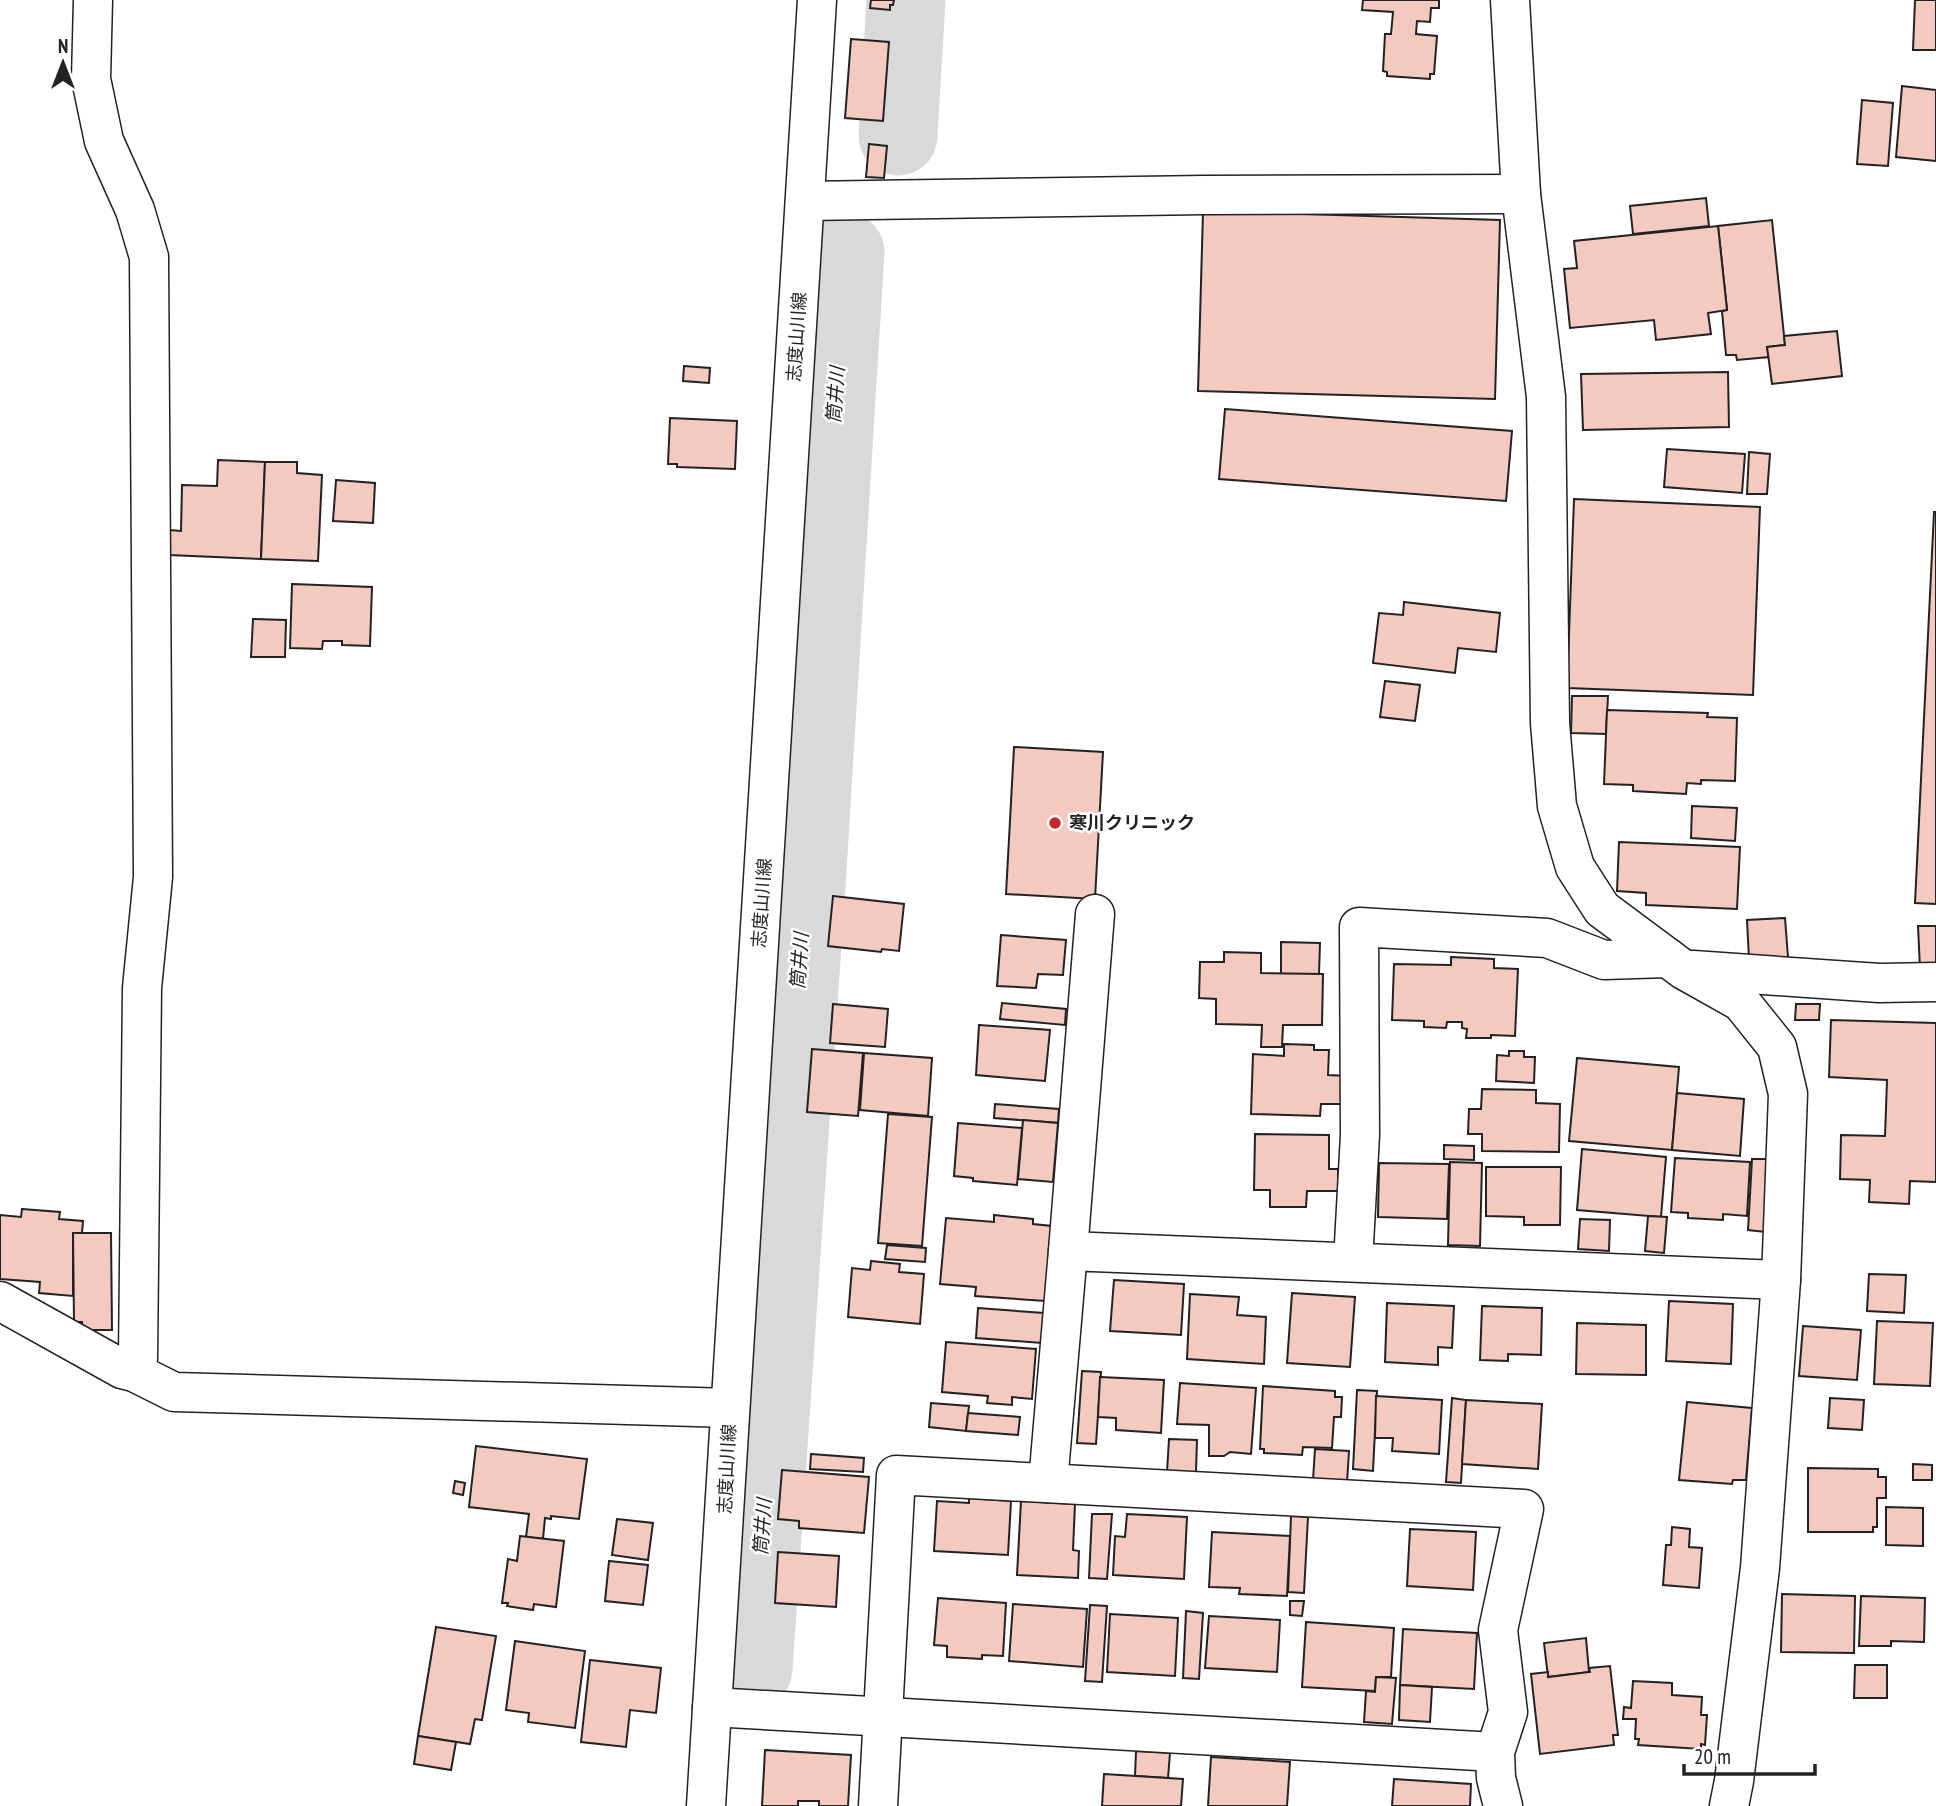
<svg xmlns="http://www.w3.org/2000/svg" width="1936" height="1806" font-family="'PT Sans Narrow','Noto Sans JP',sans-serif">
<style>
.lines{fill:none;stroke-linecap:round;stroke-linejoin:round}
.river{stroke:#d9d9d9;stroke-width:79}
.building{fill:#f3c9c0;stroke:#222;stroke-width:2}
.minor-casing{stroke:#222;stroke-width:41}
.primary-casing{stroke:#222;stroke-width:41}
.minor{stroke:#fff;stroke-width:38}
.primary{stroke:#fff;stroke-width:38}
.poi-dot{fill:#c62828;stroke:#fff;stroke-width:2.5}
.labels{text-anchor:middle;stroke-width:5;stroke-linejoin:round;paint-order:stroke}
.street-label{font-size:18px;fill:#222;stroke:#fff}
.poi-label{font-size:18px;font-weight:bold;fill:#222;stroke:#fff;text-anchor:start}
.water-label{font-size:19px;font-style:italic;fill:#222;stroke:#fff}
</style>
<rect width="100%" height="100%" fill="#fff"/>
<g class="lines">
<g class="river">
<polyline points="898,136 906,0"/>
<polyline points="753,1669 807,870 845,252"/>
</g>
</g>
<g class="building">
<polygon points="871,0 894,0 893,5 890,5 890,10 870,8"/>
<polygon points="1363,0 1439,0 1439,8 1431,8 1430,22 1417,21 1416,34 1437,36 1434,74 1430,74 1430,79 1387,76 1387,72 1383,71 1385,34 1391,34 1393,12 1362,10"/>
<polygon points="1915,0 1936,0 1936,50 1913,50"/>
<polygon points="851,39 889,42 883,121 845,118"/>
<polygon points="1902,86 1936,90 1936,161 1896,157"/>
<polygon points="1862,100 1893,103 1888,166 1857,164"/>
<polygon points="869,144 887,146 884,178 866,177"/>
<polygon points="1706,198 1709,226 1633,234 1630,206"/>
<polygon points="1203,211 1500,220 1495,399 1198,391"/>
<polygon points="1772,220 1785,345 1767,347 1769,357 1737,360 1736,355 1726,355 1722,311 1727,310 1718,226"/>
<polygon points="1718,226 1727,310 1708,313 1711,334 1656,340 1654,320 1570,328 1564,269 1577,268 1574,241"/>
<polygon points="1837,331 1842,376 1772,384 1767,347 1785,345 1784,336"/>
<polygon points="684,366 710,368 709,383 683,381"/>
<polygon points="1728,372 1729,427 1583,430 1581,374"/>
<polygon points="1225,409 1512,431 1506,501 1219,479"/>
<polygon points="670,418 737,421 735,469 677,467 677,464 668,464"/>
<polygon points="1667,449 1745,454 1742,493 1664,487"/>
<polygon points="1749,452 1770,454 1767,494 1747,494"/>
<polygon points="218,460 265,462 261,559 169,555 170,530 181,531 182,485 217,486"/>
<polygon points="265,462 297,462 297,473 322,475 318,561 261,559"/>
<polygon points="336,480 375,483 373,523 333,521"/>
<polygon points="1574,499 1760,507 1753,695 1567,688"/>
<polygon points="1934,512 1936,512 1936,904 1915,903"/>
<polygon points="292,584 372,587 370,646 342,645 342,641 323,641 322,649 290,648"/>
<polygon points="1404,602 1500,613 1496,652 1458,648 1455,673 1373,663 1379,613 1403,615"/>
<polygon points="253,619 286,620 285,657 251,657"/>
<polygon points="1385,681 1420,685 1415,721 1380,717"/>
<polygon points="1572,696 1608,696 1606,734 1571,733"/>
<polygon points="1607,710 1708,713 1707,717 1737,718 1735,781 1701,780 1701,784 1687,783 1686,794 1633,791 1633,785 1604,784"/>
<polygon points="1014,747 1103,752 1095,899 1006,894"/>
<polygon points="1692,806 1737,808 1735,841 1691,838"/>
<polygon points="1619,842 1740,847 1737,909 1646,905 1646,893 1617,891"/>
<polygon points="833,896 904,904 899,951 882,949 881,952 828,946"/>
<polygon points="1785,918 1788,957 1749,959 1747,920"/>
<polygon points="1918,926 1936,926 1936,963 1920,969"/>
<polygon points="1001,935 1066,940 1063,975 1038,974 1036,988 997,986"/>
<polygon points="1281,942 1320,943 1319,974 1281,974"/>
<polygon points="1224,952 1261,953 1261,973 1323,974 1322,1025 1283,1025 1282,1047 1261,1047 1262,1025 1216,1024 1216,999 1199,998 1200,962 1224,962"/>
<polygon points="1451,957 1494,959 1494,968 1518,969 1515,1036 1491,1035 1491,1038 1466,1038 1467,1029 1462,1028 1462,1022 1447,1022 1446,1028 1424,1027 1424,1021 1392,1020 1394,964 1451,965"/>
<polygon points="1002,1003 1066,1009 1065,1025 1000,1019"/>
<polygon points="833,1004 888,1009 885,1047 830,1043"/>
<polygon points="1796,1004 1820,1004 1819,1020 1795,1020"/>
<polygon points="1831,1020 1936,1023 1936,1182 1910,1181 1909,1204 1869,1202 1870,1180 1840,1179 1841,1135 1885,1136 1887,1080 1829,1077"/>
<polygon points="979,1025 1050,1030 1045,1081 976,1075"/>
<polygon points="1284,1044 1314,1045 1314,1050 1329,1050 1328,1075 1349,1076 1347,1104 1321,1104 1320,1116 1251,1114 1253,1054 1284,1056"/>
<polygon points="812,1049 863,1053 858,1116 807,1112"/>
<polygon points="1509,1051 1524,1051 1524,1057 1535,1057 1534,1083 1496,1081 1497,1055 1509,1056"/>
<polygon points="864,1053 932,1058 928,1116 860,1110"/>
<polygon points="1577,1058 1679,1067 1672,1150 1569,1141"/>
<polygon points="1482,1089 1536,1090 1536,1103 1560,1104 1559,1152 1482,1151 1482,1134 1468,1134 1469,1109 1481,1109"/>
<polygon points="1677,1093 1744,1099 1740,1156 1672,1150"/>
<polygon points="995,1104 1059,1109 1058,1123 994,1118"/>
<polygon points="888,1114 932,1117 922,1246 878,1243"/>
<polygon points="1023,1120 1058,1123 1053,1182 1018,1179"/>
<polygon points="958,1123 1022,1128 1017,1185 973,1181 973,1178 954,1176"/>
<polygon points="1255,1134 1329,1135 1329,1169 1338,1169 1338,1191 1307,1191 1306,1207 1270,1207 1270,1190 1254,1190"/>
<polygon points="1444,1145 1474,1146 1474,1160 1444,1159"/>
<polygon points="1582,1149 1666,1157 1661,1217 1577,1210"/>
<polygon points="1675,1158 1750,1162 1747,1216 1723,1214 1723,1220 1688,1218 1688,1213 1671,1212"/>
<polygon points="1752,1159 1769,1159 1765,1232 1748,1230"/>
<polygon points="1450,1162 1482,1163 1480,1246 1448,1245"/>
<polygon points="1379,1163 1449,1164 1447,1219 1378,1217"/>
<polygon points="1486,1167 1561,1167 1560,1225 1524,1225 1524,1217 1486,1216"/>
<polygon points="22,1209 60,1212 59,1219 83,1221 82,1233 73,1233 73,1296 39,1293 40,1282 0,1279 0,1215 21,1217"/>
<polygon points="994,1215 1033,1219 1033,1224 1052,1226 1045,1301 975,1296 976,1287 940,1284 946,1218 994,1222"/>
<polygon points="1648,1216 1667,1217 1664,1253 1645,1251"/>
<polygon points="1580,1219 1610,1220 1609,1251 1578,1249"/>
<polygon points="73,1233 111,1233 112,1330 82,1330 82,1322 74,1322"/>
<polygon points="887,1245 926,1248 925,1262 885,1259"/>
<polygon points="871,1261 900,1264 899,1272 924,1274 920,1324 848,1317 852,1268 870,1270"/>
<polygon points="1869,1274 1906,1275 1904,1313 1867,1311"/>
<polygon points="1114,1280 1184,1284 1181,1335 1110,1331"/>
<polygon points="1292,1293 1355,1297 1350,1367 1287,1363"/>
<polygon points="1190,1294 1239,1297 1237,1315 1266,1317 1264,1364 1187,1359"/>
<polygon points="1669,1301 1733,1304 1731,1364 1666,1361"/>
<polygon points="1387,1303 1454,1306 1452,1348 1438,1347 1438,1365 1385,1362"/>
<polygon points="1482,1306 1542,1308 1541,1355 1508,1354 1508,1361 1480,1360"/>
<polygon points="978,1308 1044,1313 1042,1343 976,1338"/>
<polygon points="1877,1321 1933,1323 1930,1386 1874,1384"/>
<polygon points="1577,1323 1646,1325 1646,1375 1576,1374"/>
<polygon points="1803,1326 1861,1330 1857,1380 1799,1376"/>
<polygon points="946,1342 1036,1349 1032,1399 1012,1397 1012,1405 987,1403 988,1396 942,1392"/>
<polygon points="1082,1371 1101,1372 1096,1444 1077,1443"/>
<polygon points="1100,1377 1164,1380 1161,1433 1116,1430 1116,1418 1098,1417"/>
<polygon points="1180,1383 1256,1388 1251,1454 1230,1452 1224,1456 1209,1456 1209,1425 1177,1424"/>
<polygon points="1263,1386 1335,1391 1335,1397 1342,1397 1341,1417 1334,1417 1332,1448 1303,1447 1302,1455 1264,1453 1264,1449 1260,1449"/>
<polygon points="1357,1390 1377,1391 1373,1471 1353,1469"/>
<polygon points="1376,1396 1442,1400 1439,1454 1392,1451 1393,1438 1375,1438"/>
<polygon points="1452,1398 1466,1400 1461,1483 1446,1482"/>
<polygon points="1830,1398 1864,1400 1862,1430 1828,1428"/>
<polygon points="1466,1400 1542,1404 1538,1469 1462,1464"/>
<polygon points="1687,1402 1752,1408 1746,1480 1733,1480 1732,1484 1679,1480"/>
<polygon points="931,1403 969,1406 966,1431 929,1427"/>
<polygon points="968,1413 1020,1417 1018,1435 966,1431"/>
<polygon points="1169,1439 1197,1440 1196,1472 1167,1472"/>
<polygon points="476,1446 587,1459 579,1519 551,1516 551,1519 545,1518 543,1539 526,1537 529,1514 469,1507"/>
<polygon points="1315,1449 1349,1451 1347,1483 1313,1480"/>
<polygon points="811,1454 864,1458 863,1472 810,1469"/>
<polygon points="1913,1464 1932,1465 1932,1480 1913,1480"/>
<polygon points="1808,1468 1878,1469 1878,1477 1886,1477 1886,1498 1877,1498 1877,1527 1873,1527 1873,1532 1808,1532"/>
<polygon points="782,1470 869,1477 864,1533 799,1528 799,1521 778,1519"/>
<polygon points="455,1481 465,1483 463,1495 453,1493"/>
<polygon points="969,1498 1011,1501 1008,1555 934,1551 937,1501 969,1503"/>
<polygon points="1021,1501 1075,1504 1073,1550 1079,1551 1078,1578 1017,1575"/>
<polygon points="1886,1507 1923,1508 1923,1546 1886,1545"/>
<polygon points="1092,1514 1112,1514 1107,1579 1089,1578"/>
<polygon points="1127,1514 1187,1517 1184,1579 1113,1575 1115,1536 1125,1537"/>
<polygon points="1291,1516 1308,1517 1304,1593 1288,1592"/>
<polygon points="617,1519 653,1523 648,1560 612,1555"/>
<polygon points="1672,1527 1690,1529 1689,1547 1702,1548 1699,1588 1663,1585 1666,1545 1671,1545"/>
<polygon points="1410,1529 1476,1532 1473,1590 1407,1586"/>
<polygon points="1212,1532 1290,1536 1287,1596 1239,1594 1240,1588 1209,1587"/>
<polygon points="520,1536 564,1541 556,1607 534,1604 533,1610 507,1606 508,1603 502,1603 508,1559 517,1561"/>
<polygon points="778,1552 839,1556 836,1607 775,1603"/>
<polygon points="609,1561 648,1565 643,1605 605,1601"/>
<polygon points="1782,1594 1855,1596 1854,1653 1781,1652"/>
<polygon points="1861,1596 1925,1598 1924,1642 1891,1641 1891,1646 1859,1646"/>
<polygon points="938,1598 1006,1603 1003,1656 982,1655 982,1659 947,1657 947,1646 934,1645"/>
<polygon points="1290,1601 1304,1601 1302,1616 1290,1615"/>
<polygon points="1013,1604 1087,1609 1083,1667 1009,1661"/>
<polygon points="1090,1605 1107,1606 1102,1682 1085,1681"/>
<polygon points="1186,1611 1203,1613 1199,1679 1183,1678"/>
<polygon points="1110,1614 1178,1618 1175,1676 1107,1672"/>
<polygon points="1209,1616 1280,1620 1277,1672 1205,1668"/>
<polygon points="1306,1622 1394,1628 1391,1677 1376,1677 1375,1691 1302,1687"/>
<polygon points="436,1627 496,1636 482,1720 475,1719 470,1744 418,1736"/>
<polygon points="1403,1629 1477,1633 1474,1689 1400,1685"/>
<polygon points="1586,1638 1589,1672 1548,1677 1544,1643"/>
<polygon points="515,1641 585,1651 575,1728 528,1722 529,1713 506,1710"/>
<polygon points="590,1660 661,1668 656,1713 630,1710 626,1747 581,1742"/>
<polygon points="1855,1665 1887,1665 1887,1698 1854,1698"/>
<polygon points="1610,1666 1618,1735 1613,1735 1614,1745 1540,1754 1531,1674 1548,1672 1548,1677 1590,1672 1589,1668"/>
<polygon points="1376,1677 1396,1678 1392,1724 1364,1722 1366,1691 1375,1692"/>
<polygon points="1633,1681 1672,1683 1672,1695 1702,1697 1701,1715 1707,1715 1705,1745 1701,1744 1701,1749 1638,1745 1639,1739 1635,1739 1636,1719 1623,1719 1624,1707 1631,1708"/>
<polygon points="1400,1685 1432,1687 1430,1722 1399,1720"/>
<polygon points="418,1736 456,1742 451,1770 414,1764"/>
<polygon points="765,1750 851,1755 848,1806 819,1806 819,1801 798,1801 798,1806 762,1806"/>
<polygon points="1136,1751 1170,1753 1168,1778 1135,1776"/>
<polygon points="1211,1757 1290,1762 1287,1806 1208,1806"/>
<polygon points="1104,1774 1183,1779 1181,1806 1102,1806"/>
<polygon points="1394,1779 1471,1784 1470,1806 1392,1806"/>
</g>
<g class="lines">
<defs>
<g id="minor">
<polyline points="93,0 91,79 104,141 135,210 149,257 153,877 142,988 138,1358 134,1372"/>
<polyline points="1510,0 1521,194 1546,397 1550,723 1557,806 1575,867 1602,909 1684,970 1741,1002 1777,1047 1788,1094 1781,1280 1760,1568 1734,1781 1729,1806"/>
<polyline points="805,201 1205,195 1521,194"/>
<polyline points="1693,970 1879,983 1936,982"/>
<polyline points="1068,1251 1095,914"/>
<polyline points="1353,1262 1360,1135 1359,927 1547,938 1604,960 1668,958"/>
<polyline points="0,1301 122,1369 134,1372 174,1392 730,1408"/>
<polyline points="1048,1483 1068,1251 1781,1280"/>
<polyline points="712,1707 1495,1752"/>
<polyline points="878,1806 896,1475 1524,1509 1498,1630 1508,1712 1495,1752 1496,1778 1503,1806"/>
</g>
<polyline id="primary" points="706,1806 817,0"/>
</defs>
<use href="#minor" class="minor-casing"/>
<use href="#primary" class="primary-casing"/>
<use href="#minor" class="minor"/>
<use href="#primary" class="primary"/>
</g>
<circle class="poi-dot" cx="1055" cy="823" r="7"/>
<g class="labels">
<g class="street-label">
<text transform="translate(797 337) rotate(-86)" y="6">志度山川線</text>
<text transform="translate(762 903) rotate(-86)" y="6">志度山川線</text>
<text transform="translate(727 1469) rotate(-87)" y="6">志度山川線</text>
</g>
<g class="poi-label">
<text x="1069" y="829">寒川クリニック</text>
</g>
<g class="water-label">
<text transform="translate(835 395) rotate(-86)" y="7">筒井川</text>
<text transform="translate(799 961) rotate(-86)" y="7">筒井川</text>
<text transform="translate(762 1527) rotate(-86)" y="7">筒井川</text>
</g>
</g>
<g transform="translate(63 63)" stroke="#ffffff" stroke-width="5" paint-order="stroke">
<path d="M0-5L12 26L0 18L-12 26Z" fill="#222222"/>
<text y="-10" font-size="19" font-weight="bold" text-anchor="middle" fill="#222222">N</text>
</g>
<path d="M1684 1764v10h131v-10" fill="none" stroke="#222222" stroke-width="3.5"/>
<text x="1694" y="1764" font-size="21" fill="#222222" stroke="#ffffff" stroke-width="5" paint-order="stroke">20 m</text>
</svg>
